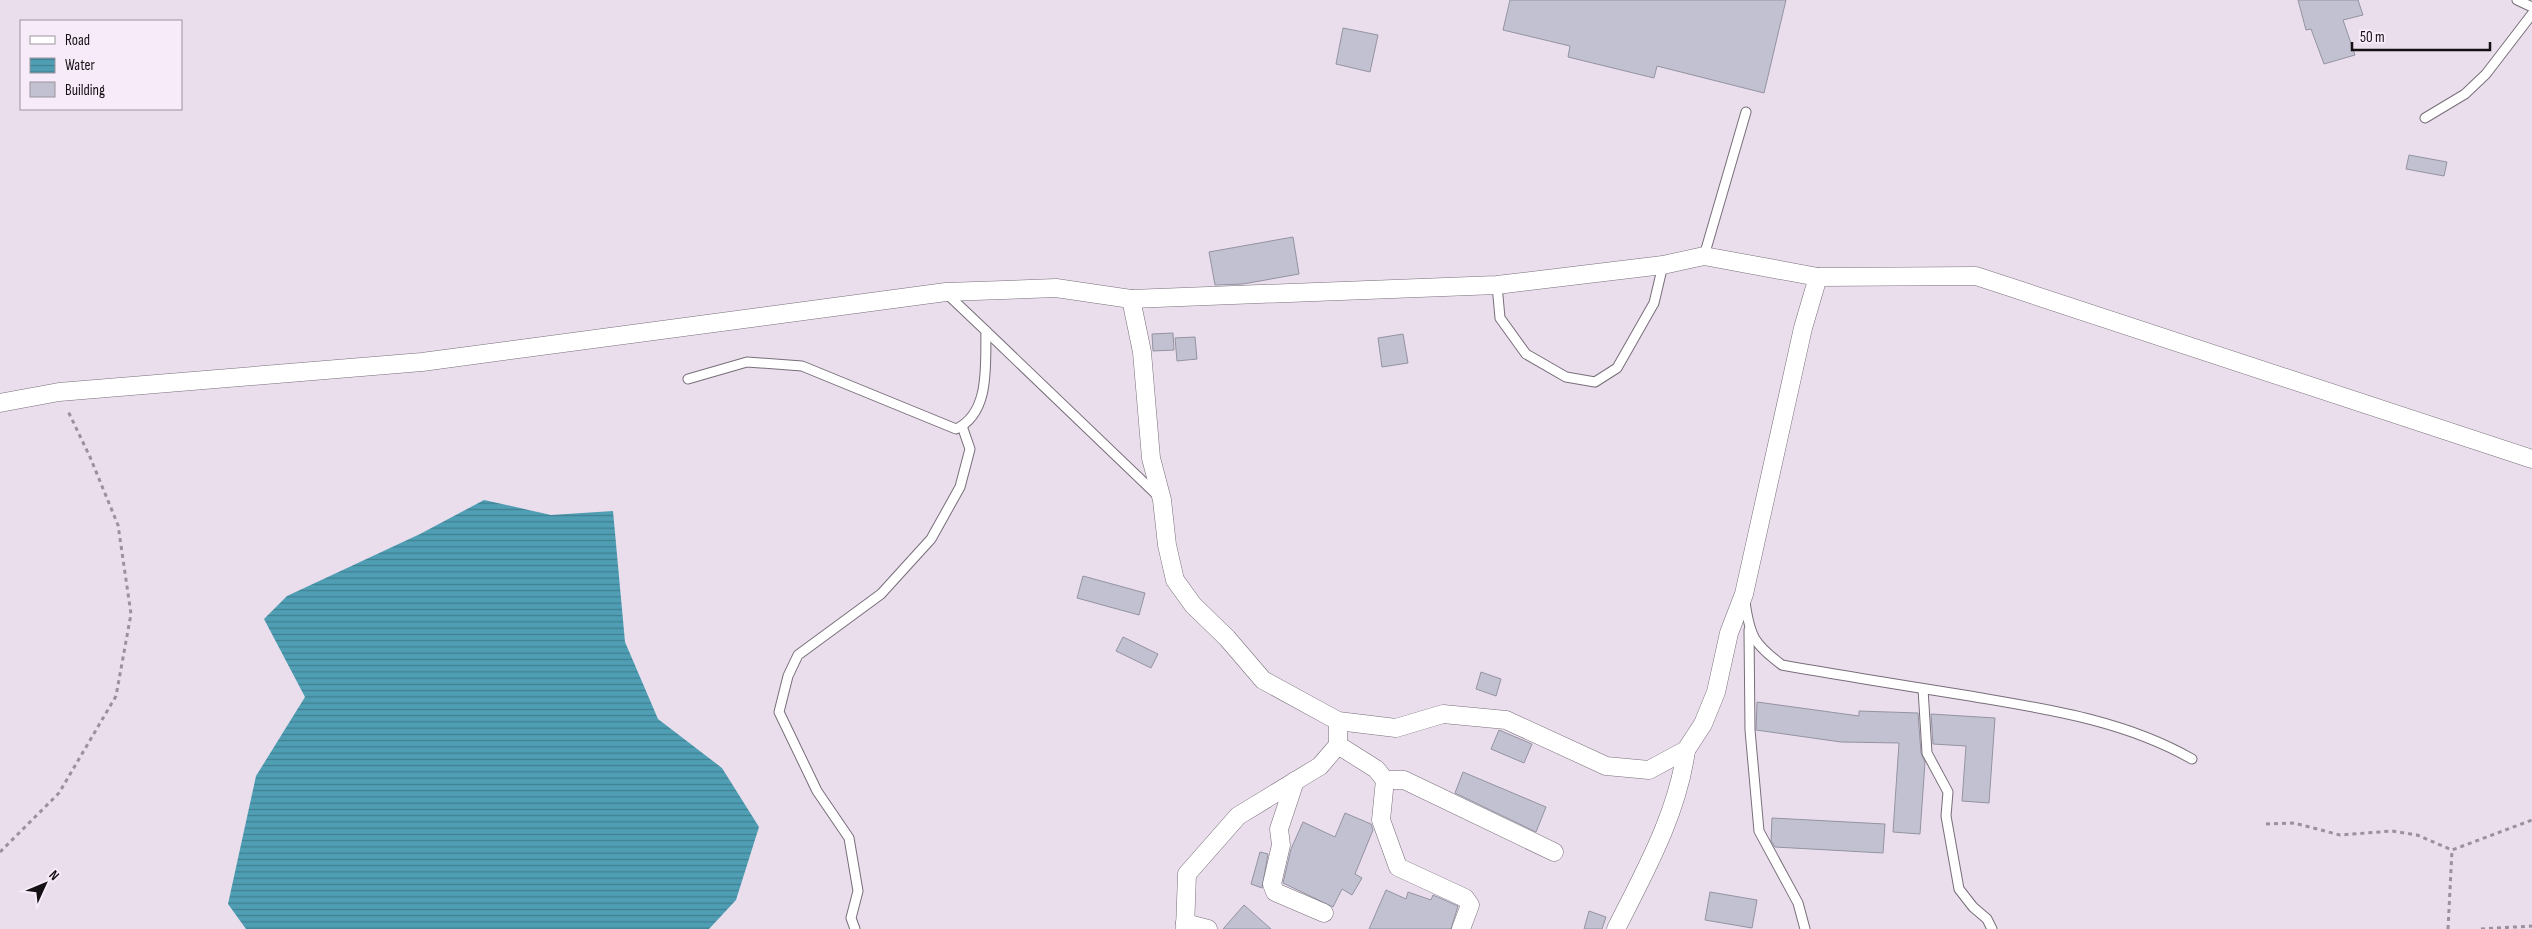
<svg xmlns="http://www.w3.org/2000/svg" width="2532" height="929" font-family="'Sofia Sans Condensed',sans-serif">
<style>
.water{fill:url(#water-rules)}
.building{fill:#c2c1d1;stroke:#9493a2}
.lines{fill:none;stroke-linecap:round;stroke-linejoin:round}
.lane-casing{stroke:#786e7a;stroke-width:11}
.street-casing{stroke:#786e7a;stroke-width:19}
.path{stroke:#9a919c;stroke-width:3;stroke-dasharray:4 4;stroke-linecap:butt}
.lane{stroke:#fff;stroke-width:9}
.street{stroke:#fff;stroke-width:18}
</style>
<defs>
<pattern id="water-rules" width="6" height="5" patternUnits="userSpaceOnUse" patternTransform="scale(1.25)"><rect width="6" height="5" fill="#4f9eb4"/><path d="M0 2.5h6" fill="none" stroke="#407f91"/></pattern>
</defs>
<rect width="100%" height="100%" fill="#eadeec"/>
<polygon class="water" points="484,500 551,515 613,511 625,642 658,719 722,768 759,827 736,900 709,929 246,929 228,904 256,776 305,697 264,619 287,596 420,534"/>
<g class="building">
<polygon points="1510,0 1786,0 1764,93 1657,66 1654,78 1568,57 1570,46 1503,30"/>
<polygon points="2298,0 2358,0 2363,15 2343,20 2355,55 2324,64 2311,29 2306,30"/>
<polygon points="1343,28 1378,35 1370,72 1336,64"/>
<polygon points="2409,155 2447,162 2444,176 2406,169"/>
<polygon points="1293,237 1299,274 1243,284 1215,285 1209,252"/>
<polygon points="1173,333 1174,350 1153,351 1152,334"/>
<polygon points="1403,334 1408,363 1382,367 1378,338"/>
<polygon points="1195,337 1197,359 1177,361 1175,338"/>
<polygon points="1083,576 1145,593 1139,615 1077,598"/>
<polygon points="1123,637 1158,654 1151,668 1116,651"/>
<polygon points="1481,672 1501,679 1496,696 1476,689"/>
<polygon points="1757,702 1859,716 1859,711 1918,713 1921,753 1925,762 1920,834 1893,832 1899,743 1841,742 1756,730"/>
<polygon points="1931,714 1995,718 1989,803 1962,801 1966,746 1933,744"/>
<polygon points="1499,730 1532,744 1524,763 1491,749"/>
<polygon points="1463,772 1546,807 1536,832 1455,793"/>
<polygon points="1345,813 1371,824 1373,830 1355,874 1362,878 1352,895 1342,889 1333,907 1283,883 1291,849 1303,822 1335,837"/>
<polygon points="1772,818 1885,824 1883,853 1775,847 1771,841"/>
<polygon points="1260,852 1268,854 1262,888 1251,884"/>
<polygon points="1386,890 1406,899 1408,892 1431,900 1433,895 1458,906 1451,929 1369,929"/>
<polygon points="1710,892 1757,900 1752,928 1705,920"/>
<polygon points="1244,905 1271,929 1223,929"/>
<polygon points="1589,911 1606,917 1602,929 1584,929"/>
</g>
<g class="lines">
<defs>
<g id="lane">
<polyline points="2517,0 2532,7"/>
<polyline points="2425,118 2465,94 2486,74 2532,14"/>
<polyline points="1704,256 1746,112"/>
<polyline points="1497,285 1500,318 1526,354 1566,377 1595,382 1617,368 1654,303 1663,265"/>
<polyline points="986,331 1157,495"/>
<path d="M688,379L747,362L802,366L956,429C991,413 985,363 986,331L946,293"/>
<path d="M1745,602C1750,637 1754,644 1782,665C1844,676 1907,686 1970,696C2046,709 2124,720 2192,759"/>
<polyline points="1749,630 1750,730 1759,831 1798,903 1805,929"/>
<polyline points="1923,689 1927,753 1948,792 1946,816 1959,889 1973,907 1987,919 1992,929"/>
<polyline points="855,929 851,918 858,891 849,838 817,791 779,712 788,676 798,655 881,594 931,539 960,487 970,449 962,426"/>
</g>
<g id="street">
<polyline points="1131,299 1142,352 1151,458 1162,500 1167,545 1175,580 1193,605 1227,638 1263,680 1338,721 1396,728 1443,714 1506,720 1606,766 1649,770 1686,750 1703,724 1716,692 1729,633 1744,594 1803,328 1818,277"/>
<polyline points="0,403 59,392 422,362 946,292 1056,288 1131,299 1497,285 1663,265 1704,256 1818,277 1976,276 2532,459"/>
<polyline points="1338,745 1376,769 1385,780 1381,820 1398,867 1465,898 1470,905 1461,929"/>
<polyline points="1385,780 1404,780 1554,852"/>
<polyline points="1295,781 1279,829 1281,845 1272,884 1275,892 1324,913"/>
<polyline points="1185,923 1208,929"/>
<polyline points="1185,929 1187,874 1238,816 1320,766 1338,745 1338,721"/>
<path d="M1616,929C1644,873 1678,813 1686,750"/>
</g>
</defs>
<use href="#lane" class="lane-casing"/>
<use href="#street" class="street-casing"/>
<g class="path">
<polyline points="2266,824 2294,823 2340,835 2392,831 2417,835 2452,850"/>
<polyline points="0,852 59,793 116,696 131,614 118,525 90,457 67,409"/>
<polyline points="2448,929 2452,850 2532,820"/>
<polyline points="2481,929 2532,926"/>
</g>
<use href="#lane" class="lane"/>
<use href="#street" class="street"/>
</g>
<rect x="20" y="20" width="162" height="90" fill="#f7ebf9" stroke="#9c939d"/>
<rect x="30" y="36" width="25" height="8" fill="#ffffff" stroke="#9c939d"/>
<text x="65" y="45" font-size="15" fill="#141014">Road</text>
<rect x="30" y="58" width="25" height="15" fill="url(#water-rules)" stroke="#9c939d"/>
<text x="65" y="70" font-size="15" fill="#141014">Water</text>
<rect x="30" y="82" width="25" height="15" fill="#c2c1d1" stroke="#9c939d"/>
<text x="65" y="95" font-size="15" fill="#141014">Building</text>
<g transform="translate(45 884) rotate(46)" stroke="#f7ebf9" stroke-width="4" paint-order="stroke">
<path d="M0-4L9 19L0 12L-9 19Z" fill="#141014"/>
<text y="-8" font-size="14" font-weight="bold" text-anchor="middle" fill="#141014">N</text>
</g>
<path d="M2352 42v8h138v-8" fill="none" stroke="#141014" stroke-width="2.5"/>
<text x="2360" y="42" font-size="15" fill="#141014" stroke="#f7ebf9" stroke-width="4" paint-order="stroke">50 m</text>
</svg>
